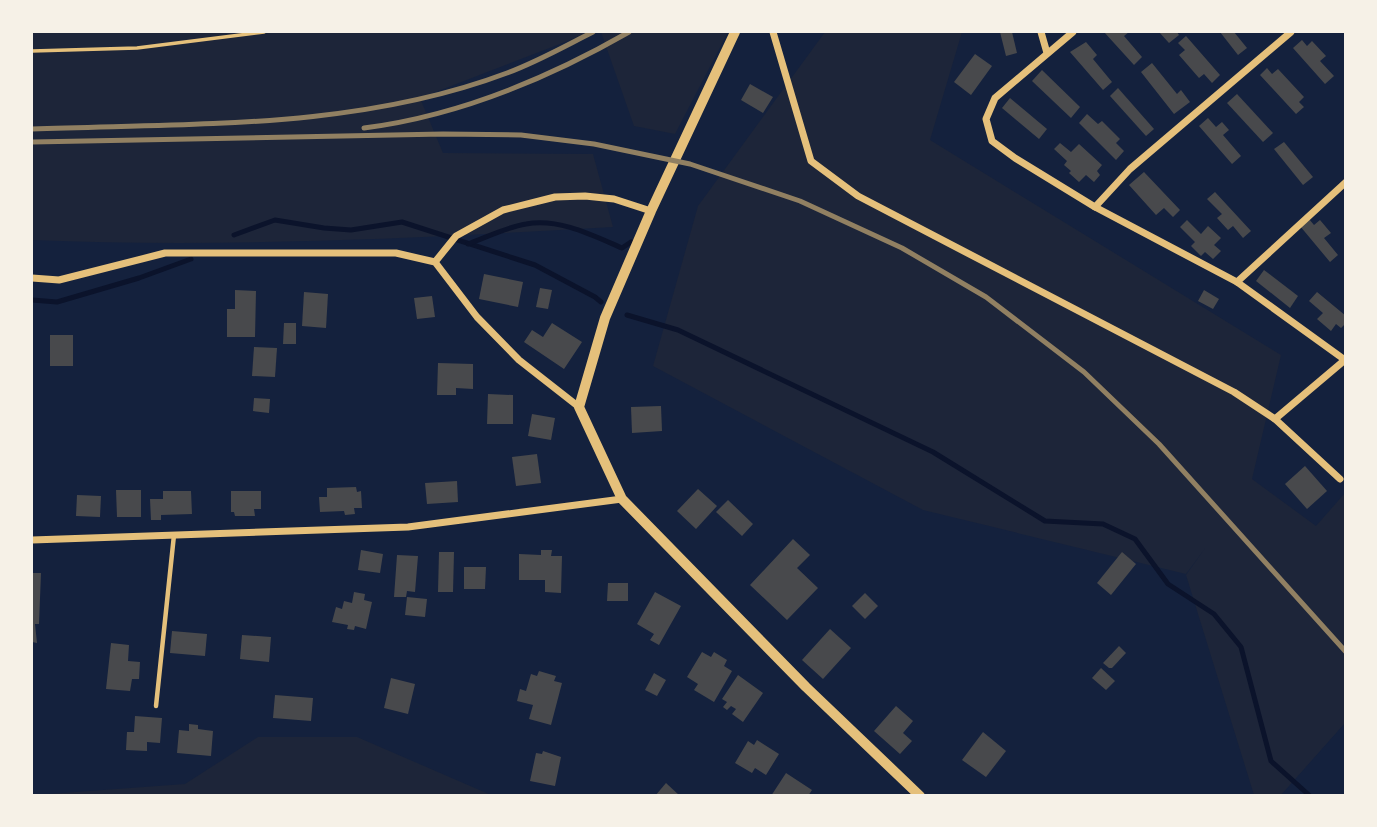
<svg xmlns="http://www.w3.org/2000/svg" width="1377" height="827" font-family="Arial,sans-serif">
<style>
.green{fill:#1d2539}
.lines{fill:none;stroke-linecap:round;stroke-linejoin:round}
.stream{stroke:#0b132b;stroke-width:5}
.building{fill:#48494c}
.path{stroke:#e5c07b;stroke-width:3.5}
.service{stroke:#e5c07b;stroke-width:4.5}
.minor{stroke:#e5c07b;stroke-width:7}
.tertiary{stroke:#e5c07b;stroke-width:10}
.rail{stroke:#918062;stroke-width:5}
</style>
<rect width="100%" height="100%" fill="#14213d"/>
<g class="green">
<path d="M32,32H591L420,98L443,153L593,154L613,227C420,238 226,248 32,240Z"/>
<polygon points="601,32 728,32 675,134 634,126"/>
<polygon points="825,32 962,32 930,140 1281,355 1252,479 1316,526 1345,493 1345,723 1281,795 1254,795 1186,575 1206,547 1186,574 923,510 653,366 698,206"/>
<polygon points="258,737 357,737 491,795 35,795 185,784"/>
</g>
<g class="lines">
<g class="stream">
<polyline points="234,235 275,220 324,228 351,230 402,222 535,265 595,297 601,302"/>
<path d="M468,244C487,237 507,227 526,224C559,218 592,235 622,248L631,242"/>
<polyline points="32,300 57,302 139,278 191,259"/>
<polyline points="627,315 678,330 933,452 1045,521 1103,524 1135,539 1168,584 1214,614 1241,647 1271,761 1310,796"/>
</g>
</g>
<g class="building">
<polygon points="1000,32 1012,32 1017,53 1006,56"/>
<polygon points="1104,32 1129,32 1124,36 1142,57 1134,65"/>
<polygon points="1159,32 1177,32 1179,35 1169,43"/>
<polygon points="1220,32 1234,32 1247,48 1238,55"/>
<polygon points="1186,36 1220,75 1212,83 1204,74 1199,78 1179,55 1185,50 1178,43"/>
<polygon points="1302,40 1307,46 1312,41 1326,56 1320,61 1334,76 1325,84 1293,48"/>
<polygon points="1086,42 1097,55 1093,59 1112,82 1103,90 1070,52"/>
<polygon points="975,54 992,66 971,95 954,82"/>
<polygon points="1152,63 1177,94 1181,90 1190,102 1174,114 1141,72"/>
<polygon points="1267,68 1272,74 1278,69 1304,97 1299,102 1304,107 1296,114 1260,75"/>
<polygon points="1042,70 1080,107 1071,118 1032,81"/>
<polygon points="750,84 773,97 763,113 741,100"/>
<polygon points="1118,88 1154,129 1146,136 1110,96"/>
<polygon points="1237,94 1273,133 1263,142 1227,103"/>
<polygon points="1010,98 1047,129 1039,139 1002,108"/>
<polygon points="1087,114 1098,124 1102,121 1120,139 1116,143 1124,151 1116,160 1079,123"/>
<polygon points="1208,118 1216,127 1222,122 1229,130 1223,135 1241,156 1232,164 1199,126"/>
<polygon points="1284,142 1313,177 1303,185 1274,149"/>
<polygon points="1060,143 1071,152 1079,144 1102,165 1097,171 1100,175 1094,182 1086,175 1079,182 1069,173 1071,171 1064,165 1067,161 1054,149"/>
<polygon points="1144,172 1180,210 1173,217 1164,208 1156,215 1129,185"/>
<polygon points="1215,192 1251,231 1243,238 1233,226 1228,230 1217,218 1222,214 1207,199"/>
<polygon points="1309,219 1314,225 1320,220 1331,233 1324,238 1338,255 1330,262 1300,226"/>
<polygon points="1187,220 1201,234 1208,226 1221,238 1214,245 1221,251 1213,259 1205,252 1201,256 1191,246 1195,242 1180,227"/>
<polygon points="1264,270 1298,296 1290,308 1256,281"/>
<polygon points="484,274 523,282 518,307 479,299"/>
<polygon points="540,288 552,290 548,309 536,307"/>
<polygon points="235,290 256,291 255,337 227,337 227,309 235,309"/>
<polygon points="1204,290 1219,299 1213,309 1198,301"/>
<polygon points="304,292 328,294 326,328 302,326"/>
<polygon points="1317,292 1346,316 1346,323 1341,328 1336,324 1331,331 1317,319 1323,313 1309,301"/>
<polygon points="432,296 435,317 417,319 414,298"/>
<polygon points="284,323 296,323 296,344 283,344"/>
<polygon points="552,323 582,342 564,369 524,342 532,330 543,337"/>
<rect x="50" y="335" width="23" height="31"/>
<polygon points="254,347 277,348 275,377 252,376"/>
<polygon points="438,363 473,364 473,389 456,388 456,395 437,395"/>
<polygon points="488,394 513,395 513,424 487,424"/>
<polygon points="254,398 270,399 269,413 253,411"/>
<polygon points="661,406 662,431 632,433 631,407"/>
<polygon points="532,414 555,418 551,440 528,436"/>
<polygon points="537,454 541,483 516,486 512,457"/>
<polygon points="1305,466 1327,491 1307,509 1285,484"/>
<polygon points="457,481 458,502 427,504 425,483"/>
<polygon points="356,487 357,492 361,491 362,508 354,508 355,514 345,515 344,511 320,512 319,497 327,497 327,488"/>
<polygon points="698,489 717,506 696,529 677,511"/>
<polygon points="116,490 141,490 141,517 117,517"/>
<polygon points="163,491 191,491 192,514 161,515 161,520 151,520 150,499 163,499"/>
<polygon points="231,491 261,491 261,509 254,509 255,516 235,516 234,512 231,512"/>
<polygon points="77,495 101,496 100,517 76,516"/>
<polygon points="728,500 753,524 742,536 716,512"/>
<polygon points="793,539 810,555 797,568 818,588 787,620 750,585"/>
<polygon points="361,550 383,554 380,573 358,570"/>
<polygon points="541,550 552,550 551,556 562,556 561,593 545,592 545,580 519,580 519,554 541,555"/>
<polygon points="439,552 454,552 453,592 438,592"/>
<polygon points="1122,552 1136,564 1111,595 1097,583"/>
<polygon points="397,555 418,556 415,592 407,591 406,597 394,597"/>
<polygon points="464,567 486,567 485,589 464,589"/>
<polygon points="32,573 41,573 39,624 35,624 37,643 32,642"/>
<polygon points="608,583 628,583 628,601 607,601"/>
<polygon points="354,592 365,594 364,600 372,602 366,629 355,626 354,630 347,629 348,625 332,622 336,607 342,609 344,601 352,603"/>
<polygon points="655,592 681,606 659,645 650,640 654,634 637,624"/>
<polygon points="865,593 878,606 865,619 852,606"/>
<polygon points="407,597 427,599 425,617 405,615"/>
<polygon points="830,629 851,648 823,679 802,660"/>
<polygon points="172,631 207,634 205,656 170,653"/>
<polygon points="242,635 271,637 269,662 240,659"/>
<polygon points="111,643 129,645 128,661 140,662 139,679 132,679 130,691 106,689"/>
<polygon points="1119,646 1126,653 1112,668 1109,668 1103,663"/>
<polygon points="702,652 711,657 714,652 727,660 724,666 732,671 714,702 694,690 698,684 687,677"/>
<polygon points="1101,668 1115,681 1106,690 1092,678"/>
<polygon points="539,671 556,676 554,681 562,683 551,725 529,719 533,705 517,701 520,689 526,691 531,674 537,676"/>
<polygon points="654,673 666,680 657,696 645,690"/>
<polygon points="738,675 763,693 743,722 732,714 736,709 731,706 727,710 723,707 727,702 722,699"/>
<polygon points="391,678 415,684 408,714 384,708"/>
<polygon points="275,695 313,698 311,721 273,718"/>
<polygon points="896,706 913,721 903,733 912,741 900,754 874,731"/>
<polygon points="135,716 162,718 160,743 147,742 147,751 126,750 127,732 134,732"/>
<polygon points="189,724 198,725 198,729 213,731 211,756 177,753 179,730 189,731"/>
<polygon points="983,732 1006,751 986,777 962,760"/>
<polygon points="757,740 779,754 766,775 755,768 752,773 735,763 748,741 754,745"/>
<polygon points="543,751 561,757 555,786 530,781 536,753 542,754"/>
<polygon points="786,773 812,790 808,796 771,796"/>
<polygon points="666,783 680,796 655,796"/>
</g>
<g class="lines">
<polyline class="path" points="32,51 137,48 264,32"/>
<polyline class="service" points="156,706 174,535"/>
<g class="minor">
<polyline points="773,32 811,161 858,196 1234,392 1275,419 1346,359"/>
<polyline points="1041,32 1047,53"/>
<polyline points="1073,32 995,98 986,119 992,141 1015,158 1095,207 1237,282 1345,360"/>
<polyline points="1095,207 1130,169 1291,32"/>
<polyline points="435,262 456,236 503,210 555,197 585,196 614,199 651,211"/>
<polyline points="32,278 59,280 165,253 396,253 435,262 477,317 519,360 579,407"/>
<polyline points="1237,282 1346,182"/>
<polyline points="1275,419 1340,479"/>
<polyline points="32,540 408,527 622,499"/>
</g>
<polyline class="tertiary" points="735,32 651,211 605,318 579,407 622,499 806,687 920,796"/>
<g class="rail">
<path d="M364,128C459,116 547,79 629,32"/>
<path d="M32,129C190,123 356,130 507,73C537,62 565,46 593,32"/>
<polyline points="32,142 443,134 521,135 594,144 690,164 800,201 902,248 986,297 1084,372 1159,444 1346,652"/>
</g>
</g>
<rect width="1377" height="827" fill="none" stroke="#f6f1e7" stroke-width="66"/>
</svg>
